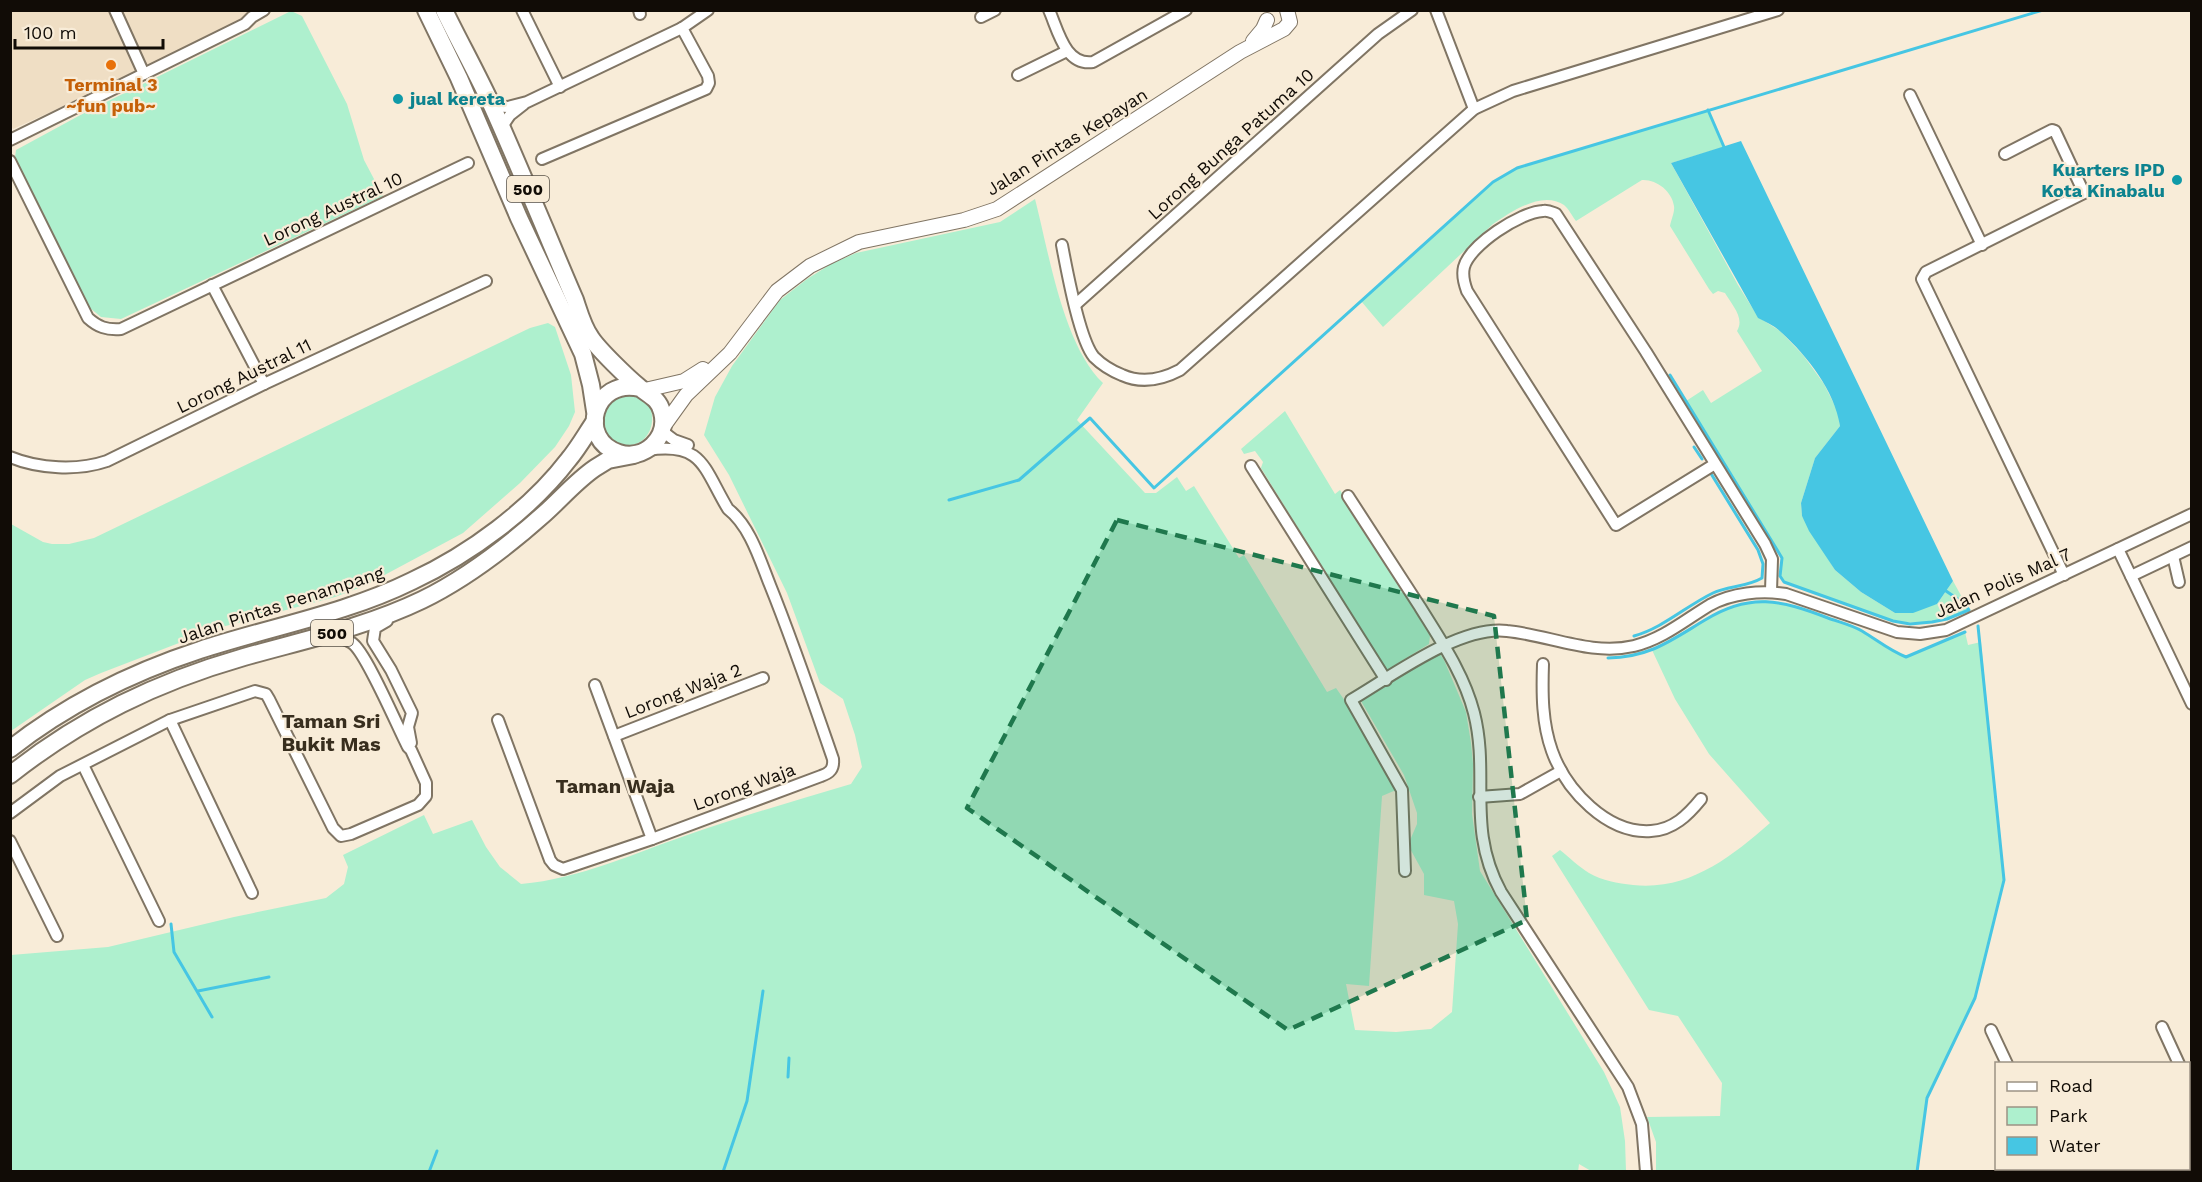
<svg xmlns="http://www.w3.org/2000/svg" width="2202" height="1182" font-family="'Work Sans',sans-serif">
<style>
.built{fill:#efdec4}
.green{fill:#aef0ce}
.water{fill:#46c6e3}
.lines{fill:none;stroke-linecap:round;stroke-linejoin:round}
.stream{stroke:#46c6e3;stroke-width:3}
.minor-casing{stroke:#807564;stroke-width:14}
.tertiary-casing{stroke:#807564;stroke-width:16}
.primary-casing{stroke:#807564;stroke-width:20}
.minor{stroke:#fff;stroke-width:10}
.tertiary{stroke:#fff;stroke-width:14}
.primary{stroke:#fff;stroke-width:16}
.marked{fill:#1f784d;fill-opacity:0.2;stroke:#1f784d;stroke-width:4.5;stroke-dasharray:12 8;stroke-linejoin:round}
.food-dot{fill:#e8710a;stroke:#f8ecd8;stroke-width:2}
.culture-dot{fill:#0f9aa8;stroke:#f8ecd8;stroke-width:2}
.labels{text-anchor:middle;stroke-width:4.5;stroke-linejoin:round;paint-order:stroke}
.shield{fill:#f8ecd8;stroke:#564f45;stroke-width:1.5}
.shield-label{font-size:16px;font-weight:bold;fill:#110c06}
.food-label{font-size:18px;font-weight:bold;fill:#c56008;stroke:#f8ecd8}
.culture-label{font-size:18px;font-weight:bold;fill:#0d838f;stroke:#f8ecd8;text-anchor:start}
.street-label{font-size:18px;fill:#110c06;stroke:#f8ecd8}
.neighbourhood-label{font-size:20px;font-weight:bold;fill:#382e1e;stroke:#f8ecd8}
</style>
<rect width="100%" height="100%" fill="#f8ecd8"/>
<polygon class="built" points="10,11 273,11 13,129 10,124"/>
<g class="green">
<polygon points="291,11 302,16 347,104 364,160 383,196 121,319 101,317 90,308 20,168 15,157 16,150 86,112"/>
<path d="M1708,110L1724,147L1671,163L1738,285L1758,317L1780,331L1803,355L1824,384L1838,412L1840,426L1815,458L1801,503L1802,516L1835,570L1861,592L1895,613L1937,604L1953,581L1969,610C1943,621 1920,625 1893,621L1784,582L1780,576L1782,557L1686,401L1703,390L1711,403L1762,371L1737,331C1745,318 1732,305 1725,293L1718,291L1713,294L1709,289L1670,226C1671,220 1675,212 1674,206C1672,191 1656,179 1642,180L1576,221C1572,216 1569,209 1564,205C1542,190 1511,212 1493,224L1383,327L1361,301L1493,182L1517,168Z"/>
<path d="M1035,199C1049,253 1063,345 1103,383L1077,420L1145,493H1156L1177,477L1186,491L1194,486L1239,558L1244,555L1327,692L1336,688C1358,720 1381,754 1396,790L1382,796L1369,986L1346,984L1355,1030L1396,1032L1431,1029L1452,1012L1458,924L1454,901L1424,895V874L1408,845L1417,824V813L1404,775L1361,701L1437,653L1440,654L1444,660L1466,712L1471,743L1473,764L1472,814L1480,871L1604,1072L1620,1107L1625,1141L1626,1171H1591L1579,1164L1578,1172H11V955L108,947L234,917L326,898L344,884L348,867L343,855L424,815L433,834L472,820L486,847L500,867L521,884C580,879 637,852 693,833C745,815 798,800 851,784L862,767L855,735L843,699L820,683L787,593L729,475L704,435L715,397L732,366L780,300L807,279L831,264L856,253L1000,222Z"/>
<polygon points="548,323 555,327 571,375 575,412 569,426 555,447 520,483 463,533 364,586 335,597 218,628 101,673 85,680 11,731 11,524 43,542 52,544 69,544 94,538 530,328"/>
<path d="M617,395C622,395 631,393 636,395C668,405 650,467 607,437L601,413Z"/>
<polygon points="1285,411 1335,494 1340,490 1430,636 1429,644 1387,670 1384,668 1261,468 1263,462 1255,451 1244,454 1241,449"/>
<path d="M1765,600L1801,608L1860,630L1906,657L1965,632L1968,645L1981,642L2004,880L1975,998L1927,1098L1917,1171H1656V1142L1647,1117L1720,1116L1722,1083L1678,1016L1649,1010L1552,856L1560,850C1569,857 1579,867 1589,873C1603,881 1617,883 1633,885C1688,891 1730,858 1770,823L1709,754L1675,699L1652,650L1721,610L1748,602Z"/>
</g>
<path class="water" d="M1741,141L1953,581L1937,604L1913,613H1895L1861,592L1835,570L1809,531L1802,516L1801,503L1815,458L1840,426C1835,391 1807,356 1782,333C1775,326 1766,322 1758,318L1671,163Z"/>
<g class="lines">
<g class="stream">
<polyline points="1708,110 1724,147"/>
<polyline points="1670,375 1782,558 1780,576 1784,582 1893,621 1910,624 1932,622 1947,619 1969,610 1965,604 1946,591"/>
<polyline points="1694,447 1702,459"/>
<polyline points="949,500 1019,480 1090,418 1154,488 1493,182 1517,168 2043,10"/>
<path d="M1634,636C1663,628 1686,606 1713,593C1728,586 1747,587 1762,578L1763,564L1758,550L1710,472"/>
<path d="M1608,658C1650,657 1670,641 1705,620C1750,592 1781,600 1828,618C1839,622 1852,625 1862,631C1877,640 1890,651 1906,657L1965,632"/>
<polyline points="171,924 174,952 212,1017"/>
<polyline points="198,991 269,977"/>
<polyline points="788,1077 789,1058"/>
<polyline points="429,1172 437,1151"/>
<polyline points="723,1172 747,1101 763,991"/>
<polyline points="1917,1172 1927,1098 1975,998 2004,880 1978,626"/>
</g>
<defs>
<g id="minor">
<polyline points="115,10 144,74"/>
<polyline points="522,10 560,87"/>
<polyline points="639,10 640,14"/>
<path d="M1049,10C1058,30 1065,66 1093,62L1186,10"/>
<polyline points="1436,10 1474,109"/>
<polyline points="981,17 995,10"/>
<polyline points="1018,75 1067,51"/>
<polyline points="1910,95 1982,245"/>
<polyline points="492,106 508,107 527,102 682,28 708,10"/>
<polyline points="501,128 510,115 524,104"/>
<polyline points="10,140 245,24 252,17 264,10"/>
<polyline points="2005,154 2052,130 2055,131 2084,193 1926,272 1922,279 2064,575"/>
<polyline points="542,159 706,89 709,83 708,76 682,28"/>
<path d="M10,161L88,318C98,327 106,330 121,329L468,163"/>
<path d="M1062,245C1067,271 1079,339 1094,357C1102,365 1112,371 1122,375C1142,384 1161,380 1180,370L1474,109L1513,91L1778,10"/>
<polyline points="212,285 264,384"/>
<polyline points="1075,305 1378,34 1412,10"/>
<polyline points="662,431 674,440 688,445"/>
<path d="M10,457C39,469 78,471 107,461L264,384L486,281"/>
<path d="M1715,464L1616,525L1467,291C1464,283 1462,275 1464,267C1470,245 1520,212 1543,211C1548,210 1551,212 1556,214L1646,352L1765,544L1772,559L1771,591"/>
<polyline points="1251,466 1386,680"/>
<path d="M1348,496C1372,533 1396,570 1420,607C1441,641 1464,674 1474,713C1490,776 1466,828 1501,892L1628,1087L1642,1124L1646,1172"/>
<polyline points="2118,549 2192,704"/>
<polyline points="2173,556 2179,582"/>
<polyline points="2131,576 2192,547"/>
<polyline points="387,621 375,628 373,641 391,670 412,713 408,727 411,743"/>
<path d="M1543,664C1542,694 1542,723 1552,751C1566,790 1607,834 1651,831C1673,830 1688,815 1701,799"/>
<polyline points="595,685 652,839"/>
<polyline points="170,720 252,893"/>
<path d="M498,720L550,860L554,865L563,869L652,839L821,776C830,773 834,769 833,759C813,701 793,642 770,585C760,560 750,526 728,509C703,467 703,442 648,450"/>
<polyline points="614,736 763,678"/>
<polyline points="83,765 159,921"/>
<polyline points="1479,797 1520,794 1561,771"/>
<path d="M10,813L60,776L170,720L255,691L266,694L269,699L333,828L341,836L351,834L418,805L426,796V783L411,750L408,747C398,728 366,652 352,643C345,638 337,637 329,636"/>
<polyline points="10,841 57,936"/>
<path d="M1405,871L1402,790L1351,700C1392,676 1460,625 1507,631C1549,635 1591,656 1634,646C1663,639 1685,620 1710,605C1732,593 1761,590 1786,594L1897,632L1920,634L1946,630L2192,514"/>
<polyline points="2162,1027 2179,1064"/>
<polyline points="1991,1030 2007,1064"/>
<polyline points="2188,1085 2192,1092"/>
<polyline points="2045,1168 2046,1172"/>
</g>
<g id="tertiary">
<polyline points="1253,41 1263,29 1267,20"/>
<polyline points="645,390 684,381 703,369"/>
<polyline points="663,427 686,395 730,353 777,291 810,266 859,242 964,220 997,209 1240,52 1284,29 1290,22 1287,10"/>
</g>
<g id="primary">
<polyline points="426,10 459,78 519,218 583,354 591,385 595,411"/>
<path d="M444,10C460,43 478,75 493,108C511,148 528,189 545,229C555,253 565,277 575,300C579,312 583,327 591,338C599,350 627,377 639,387C648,395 659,398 662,412C669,438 644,461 619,453C577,440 593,377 640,388"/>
<path d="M10,749C66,705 133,672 200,650C270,627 345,614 412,581C470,554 530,510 569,459C579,447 586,434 595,421"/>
<path d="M10,775C82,718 157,682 244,657C304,640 366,627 422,600C467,578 507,547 544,514C561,499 576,481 595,468L608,460L634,455"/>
</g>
</defs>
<use href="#minor" class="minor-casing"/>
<use href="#tertiary" class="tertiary-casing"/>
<use href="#primary" class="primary-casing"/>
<use href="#minor" class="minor"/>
<use href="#tertiary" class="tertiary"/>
<use href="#primary" class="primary"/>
</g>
<path class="marked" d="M1117,520L1494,616L1527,920L1288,1030L967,808Z"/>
<circle class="food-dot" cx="111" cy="65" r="6"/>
<g class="culture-dot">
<circle cx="398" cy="99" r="6"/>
<circle cx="2177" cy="180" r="6"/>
</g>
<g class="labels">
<g class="shield">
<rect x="507" y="176" width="42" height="26" rx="4.5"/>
<rect x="311" y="620" width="42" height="26" rx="4.5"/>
</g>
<g class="shield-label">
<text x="528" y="195">500</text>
<text x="332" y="639">500</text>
</g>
<g class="food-label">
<text x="111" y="91">Terminal 3<tspan x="111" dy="21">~fun pub~</tspan></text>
</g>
<g class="culture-label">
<text x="410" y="105">jual kereta</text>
<text x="2165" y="176" text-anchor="end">Kuarters IPD<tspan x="2165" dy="21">Kota Kinabalu</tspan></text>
</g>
<g class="street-label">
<text transform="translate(1067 142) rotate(-32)" y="6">Jalan Pintas Kepayan</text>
<text transform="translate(1231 144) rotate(-42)" y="6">Lorong Bunga Patuma 10</text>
<text transform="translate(333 209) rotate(-25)" y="6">Lorong Austral 10</text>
<text transform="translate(244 376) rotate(-26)" y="6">Lorong Austral 11</text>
<text transform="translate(2003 583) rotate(-24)" y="6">Jalan Polis Mal 7</text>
<text transform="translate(281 605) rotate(-18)" y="6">Jalan Pintas Penampang</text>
<text transform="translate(683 691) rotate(-21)" y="6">Lorong Waja 2</text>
<text transform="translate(744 787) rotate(-20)" y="6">Lorong Waja</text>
</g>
<g class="neighbourhood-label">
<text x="331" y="728">Taman Sri<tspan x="331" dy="23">Bukit Mas</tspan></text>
<text x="615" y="793">Taman Waja</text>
</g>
</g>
<rect width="2202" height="1182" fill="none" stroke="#110c06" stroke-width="24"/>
<rect x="1995" y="1062" width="195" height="108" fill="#f8ecd8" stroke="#9c9284" stroke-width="1.5"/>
<rect x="2007" y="1082" width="30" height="9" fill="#ffffff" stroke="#9c9284" stroke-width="1.5"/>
<text x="2049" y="1092" font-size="18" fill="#110c06">Road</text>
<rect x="2007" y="1107" width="30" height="18" fill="#aef0ce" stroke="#9c9284" stroke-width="1.5"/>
<text x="2049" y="1122" font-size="18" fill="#110c06">Park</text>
<rect x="2007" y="1137" width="30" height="18" fill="#46c6e3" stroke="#9c9284" stroke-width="1.5"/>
<text x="2049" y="1152" font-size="18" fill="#110c06">Water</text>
<path d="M15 39v9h148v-9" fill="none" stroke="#110c06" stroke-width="3"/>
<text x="24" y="39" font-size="18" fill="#110c06" stroke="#f8ecd8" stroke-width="4.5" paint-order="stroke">100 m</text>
</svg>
